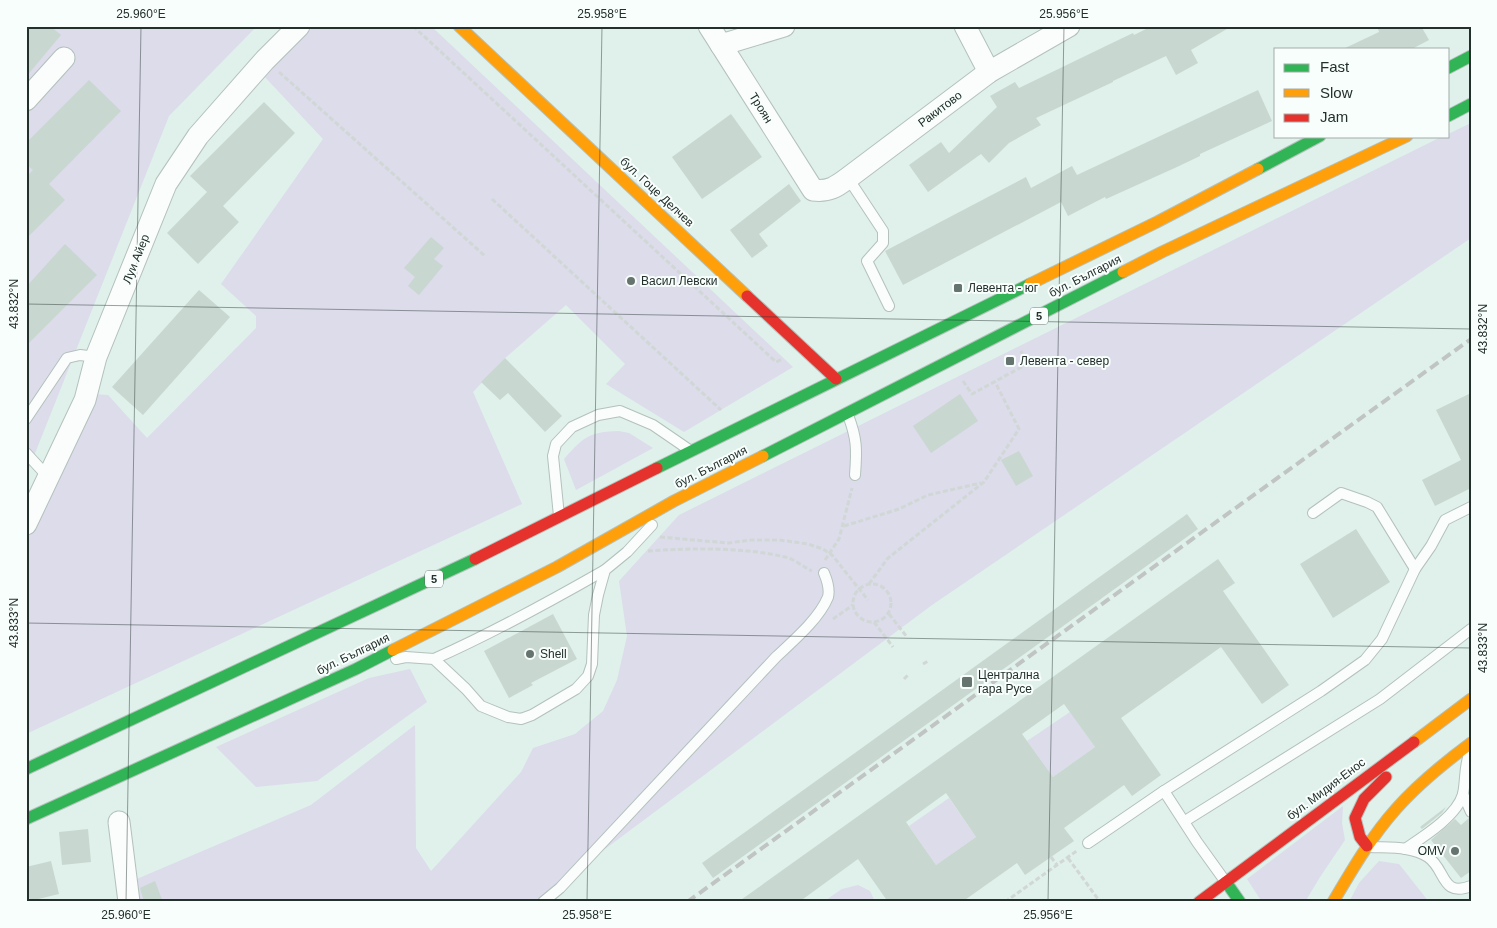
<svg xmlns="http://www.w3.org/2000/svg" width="1497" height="928" font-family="Arial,sans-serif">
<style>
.green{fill:#dcdceb}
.building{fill:#c9d7d1;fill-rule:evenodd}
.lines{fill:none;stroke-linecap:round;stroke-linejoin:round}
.lane-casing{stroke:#b4c1bc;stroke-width:12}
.street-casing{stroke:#b4c1bc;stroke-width:23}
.fast-casing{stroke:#b4c1bc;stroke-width:13}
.slow-casing{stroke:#b4c1bc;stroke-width:13}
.jam-casing{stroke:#b4c1bc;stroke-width:13}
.path{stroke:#d1d7d5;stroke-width:3;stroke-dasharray:5 2.5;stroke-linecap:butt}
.lane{stroke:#fafdfc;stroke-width:10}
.street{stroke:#fafdfc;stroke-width:21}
.fast{stroke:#30b455;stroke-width:11}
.slow{stroke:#ff9f0a;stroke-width:11}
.jam{stroke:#e5322d;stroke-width:11}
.rail{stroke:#c0c5c3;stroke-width:4;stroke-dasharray:10 5;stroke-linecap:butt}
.ticks{fill:none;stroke:#24302c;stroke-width:1;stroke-opacity:0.45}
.poi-dot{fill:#65746e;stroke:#f8fefc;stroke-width:2}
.labels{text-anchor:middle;stroke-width:4;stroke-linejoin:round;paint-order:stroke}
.shield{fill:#f8fefc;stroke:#646e6a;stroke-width:1}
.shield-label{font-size:11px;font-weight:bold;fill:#24302c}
.street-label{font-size:12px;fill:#24302c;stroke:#f8fefc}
.poi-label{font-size:12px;fill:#24302c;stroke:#f8fefc;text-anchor:start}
.neatline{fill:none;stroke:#24302c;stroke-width:2}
.ticks-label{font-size:12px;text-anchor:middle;fill:#24302c}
</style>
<rect width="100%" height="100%" fill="#dff1ea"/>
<g class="green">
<polygon points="26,26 257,26 169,116 26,476"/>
<polygon points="314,26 431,26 793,367 684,432 606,384 625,364 566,305 505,358 473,392 522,504 26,734 26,530 92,394 108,395 147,438 256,328 256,316 221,284 323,139 263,75"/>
<polygon points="1471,123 1471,238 932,605 534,902 136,902 132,881 311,805 415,725 416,848 431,871 521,772 533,748 575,734 603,711 617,680 627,636 619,581 679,515 1443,136 1448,136 1448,134"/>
<path d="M619,431L629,433L653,448L576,490L564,459C584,437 588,432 619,431Z"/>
<polygon points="410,669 427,702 317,781 256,787 216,747 369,678"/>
<polygon points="1070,712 1095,747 1053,777 1027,741"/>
<polygon points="949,798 976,837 936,865 909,826"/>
<polygon points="1343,806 1342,823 1345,840 1320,877 1305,902 1262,902 1247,879"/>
<polygon points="1379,861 1399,864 1429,902 1349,902 1359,883"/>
<polygon points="858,885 870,891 875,902 823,902 842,889"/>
</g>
<g class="building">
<polygon points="26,26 50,26 61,35 26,77"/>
<polygon points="1152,26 1232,26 1191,50 1198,63 1176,75 1166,56 1113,81 1113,82 1036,118 1041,125 1009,143 989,163 981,154 928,192 909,165 941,142 949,153 997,107 990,96 1015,82 1019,88 1110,44 1133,33 1134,35"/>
<polygon points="1377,26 1421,26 1429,40 1412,49 1343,49 1379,32"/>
<polygon points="89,80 121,111 49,184 65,200 26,239 26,177 33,170 26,164 26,143"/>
<polygon points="1258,90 1272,121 1200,154 1200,156 1177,167 1106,199 1105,197 1068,216 1061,202 903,285 885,251 1026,177 1031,188 1072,166 1077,175"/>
<polygon points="264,102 295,133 223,206 239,222 198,264 167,233 207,192 190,176"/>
<polygon points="731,114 762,157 702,199 672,157"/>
<polygon points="789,184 801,201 759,234 768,246 752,258 730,230"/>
<polygon points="431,237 444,248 434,259 443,266 419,295 408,286 415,277 404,268"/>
<polygon points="65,244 97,275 26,346 26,287"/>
<polygon points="199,290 230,317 143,415 112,387"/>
<polygon points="505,358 562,416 545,432 508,393 500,400 481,382"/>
<polygon points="1471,393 1471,488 1435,506 1422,480 1461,460 1436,410"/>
<polygon points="960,394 978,421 931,453 913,426"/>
<polygon points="1019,451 1033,476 1016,486 1001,460"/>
<polygon points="1187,514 1198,529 713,878 702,863"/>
<polygon points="1356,529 1390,582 1333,618 1300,564"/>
<path d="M1218,559L1235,583L1223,591L1289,685L1262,704L1221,647L1121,718L1161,775L1132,796L1124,785L1064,828L1074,841L1051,857L1025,875L1017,863L962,902H888L858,859L799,902H738ZM1064,704L1095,747L1053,777L1022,734ZM946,793L976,837L936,865L906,822Z"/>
<polygon points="553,614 577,659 531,683 533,685 509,698 484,651"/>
<polygon points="1446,807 1442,813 1422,829 1420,827"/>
<polygon points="1469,818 1471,819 1471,871 1461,878 1431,840 1455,819 1461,825"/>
<polygon points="88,829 91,862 62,865 59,832"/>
<polygon points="51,861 59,894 30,901 26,884 26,867"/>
<polygon points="155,881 163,902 144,902 140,888"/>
</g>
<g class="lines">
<defs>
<g id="lane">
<polyline points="848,178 883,231 883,243 867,261 889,306"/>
<path d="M848,415C857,439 857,449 855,475"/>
<polyline points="26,419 67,358 80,355 96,357"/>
<polyline points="26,453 49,478"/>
<polyline points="1313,513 1341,493 1367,502 1377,507 1415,569"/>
<polyline points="559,516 553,456 556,444 572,427 598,415 620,411 653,425 688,449"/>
<polyline points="396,659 406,657 434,659 466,689 481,706 508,717 521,719 532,715 576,689 588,676 592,664 594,615 598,595 605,570 627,552 652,525"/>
<path d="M434,659C493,633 549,602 605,570"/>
<polyline points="1164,791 1321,691 1365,660 1382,639 1415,569 1431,546 1445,520 1471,507"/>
<polyline points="1463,794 1471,812"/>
<polyline points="1185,821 1380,699 1471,629"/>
<polyline points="1088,843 1164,791 1197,842 1225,881"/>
<path d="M1370,847C1389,848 1412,846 1428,857C1446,869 1441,898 1471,886"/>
<path d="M1405,849C1423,837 1457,816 1463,794C1466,780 1464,765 1470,752"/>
<path d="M543,902L560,888L776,657C793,641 819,619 828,597C830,589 827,580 824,573"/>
</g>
<g id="street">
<path d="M709,26L813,190C829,192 836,187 848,178L989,72L1069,26"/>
<polyline points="965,26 989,72"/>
<polyline points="721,45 784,26"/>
<polyline points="26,100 64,58"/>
<polyline points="26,524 85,400 96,357 166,184 198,136 265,60 299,26"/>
<polyline points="119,822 129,902"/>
</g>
<g id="fast">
<polyline points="1448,68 1471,56"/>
<polyline points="1448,116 1471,104"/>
<polyline points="1258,169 1320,136"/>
<polyline points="763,456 1123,272"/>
<polyline points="657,468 1030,284"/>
<polyline points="26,769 475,559"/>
<polyline points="26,819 356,669 393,650"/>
<polyline points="1226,882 1240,902"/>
</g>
<g id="slow">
<polyline points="459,26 747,296"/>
<polyline points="1123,272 1162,252 1407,136"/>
<polyline points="1030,284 1157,222 1258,169"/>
<polyline points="393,650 557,567 674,501 763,456"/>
<polyline points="1414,742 1471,699"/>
<path d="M1333,902C1352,870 1371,837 1396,809C1418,784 1444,763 1471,743"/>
</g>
<g id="jam">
<polyline points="747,296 836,379"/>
<polyline points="475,559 657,468"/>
<polyline points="1367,846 1360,837 1355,818 1364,799 1386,777"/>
<polyline points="1199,902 1414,742"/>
</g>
</defs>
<use href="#lane" class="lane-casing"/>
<use href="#street" class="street-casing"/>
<use href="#fast" class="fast-casing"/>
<use href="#slow" class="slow-casing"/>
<use href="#jam" class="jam-casing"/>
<g class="path">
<polyline points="413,26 776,362 783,359"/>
<polyline points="279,72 485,256"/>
<polyline points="492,199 721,410"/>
<polyline points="963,381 972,394 1027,364 1021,351"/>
<polyline points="844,526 899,509 928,495 981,483"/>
<polyline points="660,537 728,543 751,540 780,540 808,544 823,549 832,555 868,600"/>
<path d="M648,551C690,548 744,547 785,557C795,559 803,567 812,571"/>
<polyline points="825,560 839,539 852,488"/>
<circle cx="872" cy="603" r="19"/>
<polyline points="869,584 888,558 984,482 1019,429 995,382"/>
<polyline points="889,614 907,637"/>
<polyline points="833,619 853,605"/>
<polyline points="874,622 893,647"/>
<polyline points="923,664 928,661"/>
<polyline points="904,679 908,675"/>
<polyline points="1051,857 1057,865"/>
<polyline points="1068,858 1098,899"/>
<polyline points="1005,902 1078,850"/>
</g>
<use href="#lane" class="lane"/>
<use href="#street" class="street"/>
<use href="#fast" class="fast"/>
<use href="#slow" class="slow"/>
<use href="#jam" class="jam"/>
<polyline class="rail" points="687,902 1471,339"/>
</g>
<path class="ticks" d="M26,304L1471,329M26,623L1471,648M126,902L141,26M587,902L602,26M1048,902L1064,26"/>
<g class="poi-dot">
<circle cx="631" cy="281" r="5"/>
<rect x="953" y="283" width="10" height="10" rx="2.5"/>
<rect x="1005" y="356" width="10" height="10" rx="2.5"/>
<circle cx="530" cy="654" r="5"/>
<rect x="961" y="676" width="12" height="12" rx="2.5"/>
<circle cx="1455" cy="851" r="5"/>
</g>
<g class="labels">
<g class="shield">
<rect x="1030" y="307.5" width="18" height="17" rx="4"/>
<rect x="425" y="570.5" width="18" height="17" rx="4"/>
</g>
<g class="shield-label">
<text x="1039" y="320">5</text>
<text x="434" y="583">5</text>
</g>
<g class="street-label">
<text transform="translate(761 108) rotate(58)" y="4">Троян</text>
<text transform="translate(940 109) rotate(-37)" y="4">Ракитово</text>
<text transform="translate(657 192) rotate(43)" y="4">бул. Гоце Делчев</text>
<text transform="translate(136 259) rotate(-68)" y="4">Луи Айер</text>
<text transform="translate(1085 276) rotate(-27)" y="4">бул. България</text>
<text transform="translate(711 467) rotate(-27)" y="4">бул. България</text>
<text transform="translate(353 654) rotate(-26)" y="4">бул. България</text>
<text transform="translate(1326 789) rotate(-37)" y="4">бул. Мидия-Енос</text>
</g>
<g class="poi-label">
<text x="641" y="285">Васил Левски</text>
<text x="968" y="292">Левента - юг</text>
<text x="1020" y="365">Левента - север</text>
<text x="540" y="658">Shell</text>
<text x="978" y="679">Централна<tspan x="978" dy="14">гара Русе</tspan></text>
<text x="1445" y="855" text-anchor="end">OMV</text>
</g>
</g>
<rect width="1497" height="928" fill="none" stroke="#f8fefc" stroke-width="55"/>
<rect x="1274" y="48" width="175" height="90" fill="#f8fefc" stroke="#a3aca9"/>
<rect x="1284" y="64" width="25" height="8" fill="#30b455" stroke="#a3aca9"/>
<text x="1320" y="72" font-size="15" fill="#24302c">Fast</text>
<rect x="1284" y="89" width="25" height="8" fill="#ff9f0a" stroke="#a3aca9"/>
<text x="1320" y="98" font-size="15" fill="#24302c">Slow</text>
<rect x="1284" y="114" width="25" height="8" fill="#e5322d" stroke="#a3aca9"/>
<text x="1320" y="122" font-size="15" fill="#24302c">Jam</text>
<rect x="28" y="28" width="1442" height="872" class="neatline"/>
<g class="ticks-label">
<text x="141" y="18">25.960°E</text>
<text x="602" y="18">25.958°E</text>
<text x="1064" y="18">25.956°E</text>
<text transform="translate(14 304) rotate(-90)" y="4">43.832°N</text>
<text transform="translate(1483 329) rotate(-90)" y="4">43.832°N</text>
<text transform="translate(14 623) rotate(-90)" y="4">43.833°N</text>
<text transform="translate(1483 648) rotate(-90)" y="4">43.833°N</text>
<text x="126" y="919">25.960°E</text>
<text x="587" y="919">25.958°E</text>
<text x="1048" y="919">25.956°E</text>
</g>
</svg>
